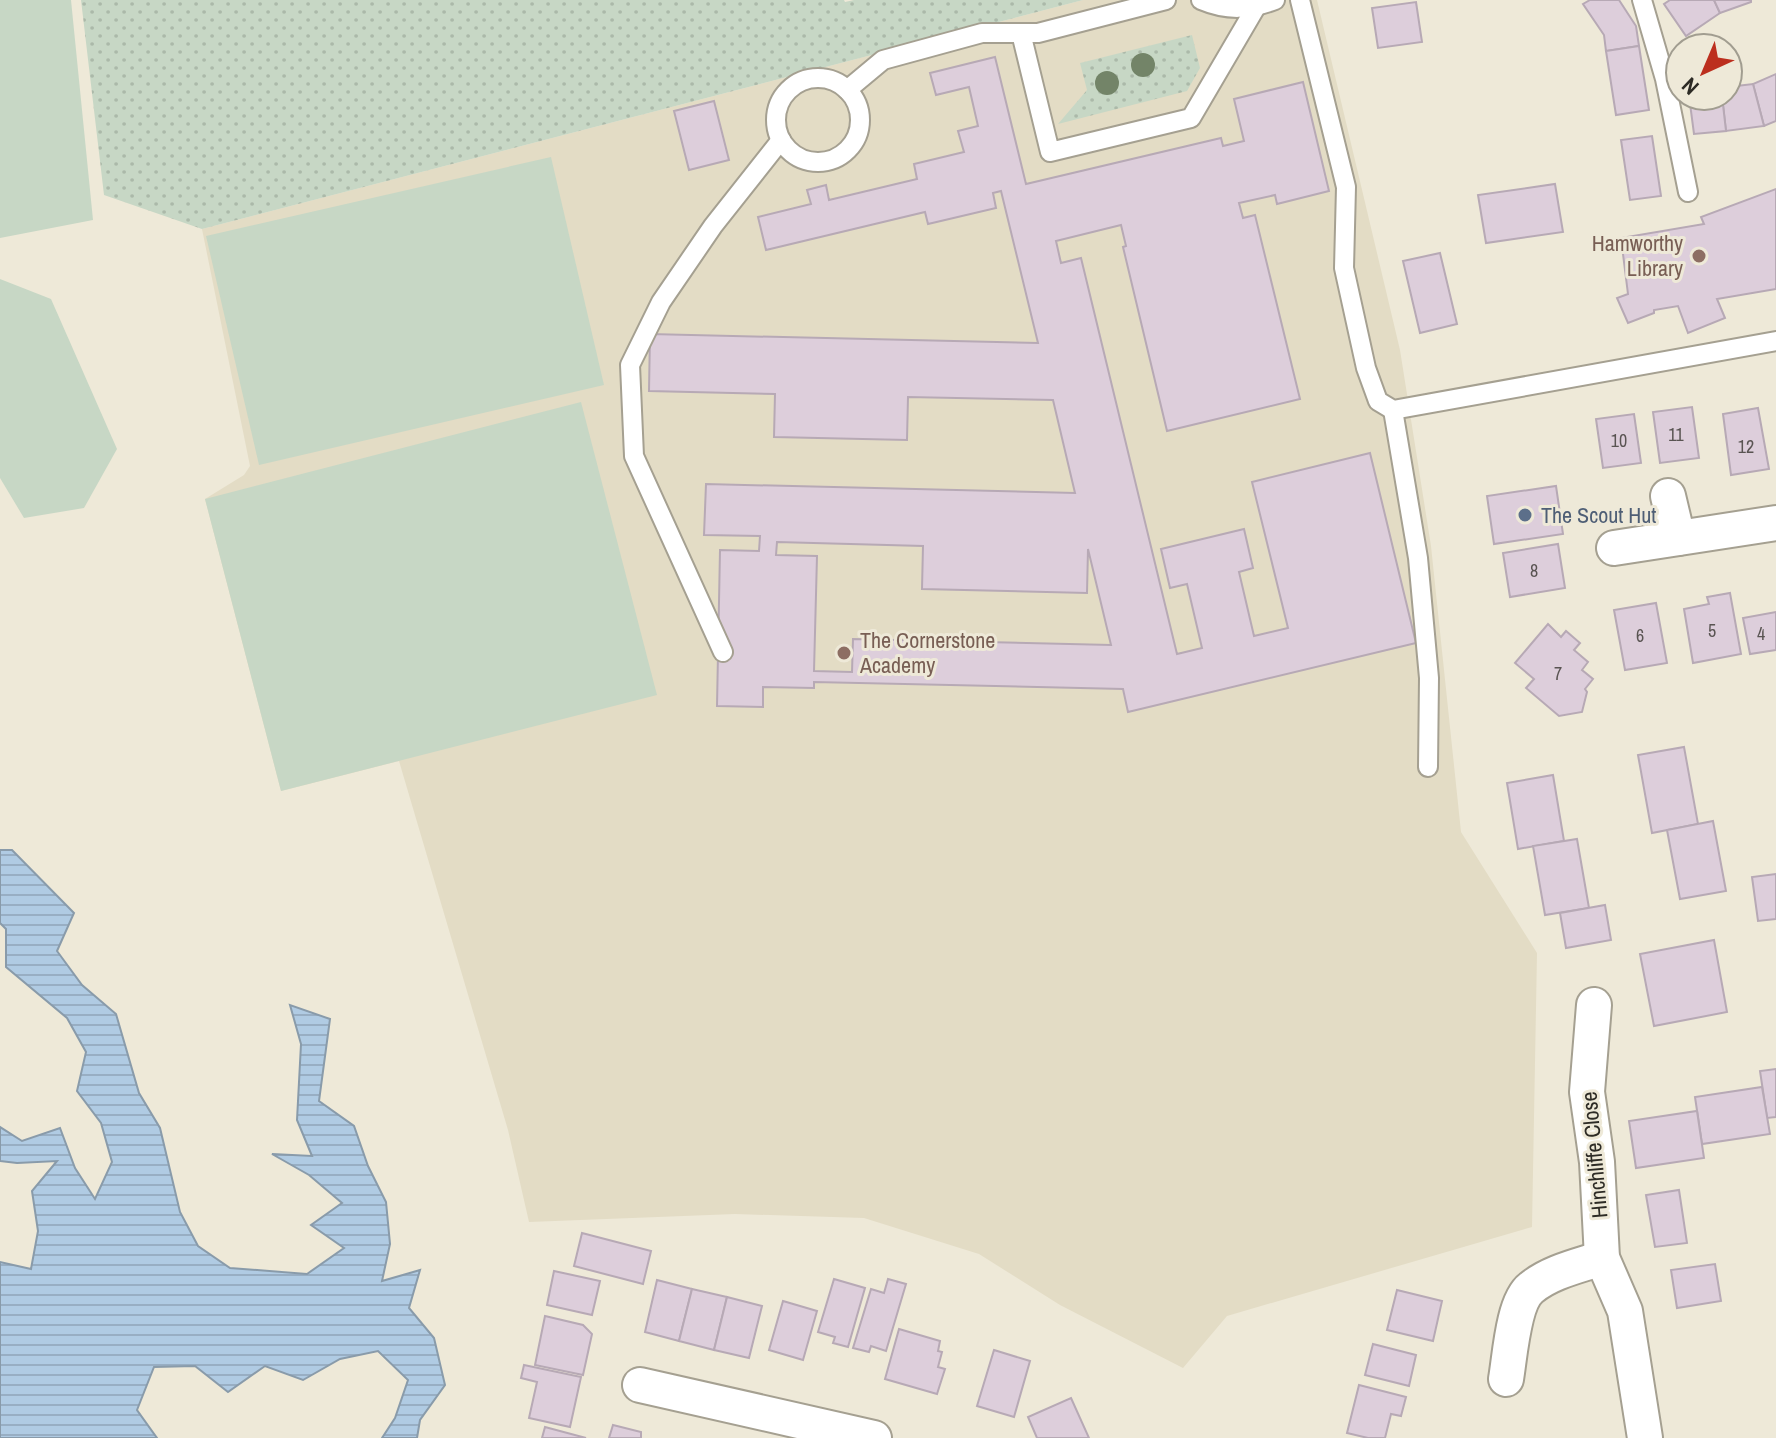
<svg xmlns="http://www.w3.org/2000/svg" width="1776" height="1438" font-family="'Archivo Narrow',sans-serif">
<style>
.built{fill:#e3dcc5}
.grass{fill:url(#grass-dots)}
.garden{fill:#c7d7c5}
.water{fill:url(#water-rules);stroke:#899baa;stroke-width:2}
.building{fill:#ddcedb;stroke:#b7a9b5;stroke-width:2;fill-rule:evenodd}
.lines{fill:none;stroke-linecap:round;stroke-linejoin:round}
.lane-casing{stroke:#a5a091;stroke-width:22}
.street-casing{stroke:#a5a091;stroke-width:38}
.lane{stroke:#fff;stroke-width:18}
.street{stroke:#fff;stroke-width:34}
.tree{fill:#738468}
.education-dot{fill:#8d6e63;stroke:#eee9d8;stroke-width:3}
.service-dot{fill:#5c6f8a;stroke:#eee9d8;stroke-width:3}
.labels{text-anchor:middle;stroke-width:6;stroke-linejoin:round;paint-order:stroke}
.number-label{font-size:18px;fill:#595452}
.education-label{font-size:22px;fill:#785e54;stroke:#eee9d8;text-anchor:end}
.service-label{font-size:22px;fill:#4e5e75;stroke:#eee9d8;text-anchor:start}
.street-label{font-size:22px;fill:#2d2b25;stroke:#eee9d8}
</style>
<defs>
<pattern id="grass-dots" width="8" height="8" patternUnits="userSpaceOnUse" patternTransform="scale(2)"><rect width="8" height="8" fill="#c7d7c5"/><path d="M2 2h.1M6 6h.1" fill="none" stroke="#abb9a9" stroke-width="1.8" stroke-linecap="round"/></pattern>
<pattern id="water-rules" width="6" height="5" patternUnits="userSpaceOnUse" patternTransform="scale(2)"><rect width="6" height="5" fill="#b0cbe3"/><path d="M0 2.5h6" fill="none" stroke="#98aec3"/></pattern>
</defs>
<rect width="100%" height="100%" fill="#eee9d8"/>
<polygon class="built" points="1083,0 1317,0 1400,350 1431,546 1461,832 1537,953 1532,1227 1227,1316 1183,1368 1060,1305 979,1254 864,1218 735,1214 529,1222 508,1130 399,761 281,791 205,499 244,475 250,466 202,229"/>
<g class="grass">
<polygon points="81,0 844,0 845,2 854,0 1083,0 202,229 104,195"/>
<polygon points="1192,35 1200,68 1187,91 1058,124 1087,90 1080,63"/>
</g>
<g class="garden">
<polygon points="0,0 71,0 93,220 0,238"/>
<polygon points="551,157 604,385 259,465 206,236"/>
<polygon points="0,279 51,299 117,449 84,508 24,518 0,478"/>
<polygon points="581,402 657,695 281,791 205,499"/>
</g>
<polygon class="water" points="0,850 12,850 74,913 57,951 82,985 116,1014 139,1093 160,1128 180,1212 198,1246 230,1268 307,1274 344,1248 311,1225 342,1203 309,1175 272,1154 312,1156 297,1120 301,1044 290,1005 330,1019 319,1101 354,1126 368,1166 386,1202 390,1244 382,1281 420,1270 409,1308 434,1338 445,1385 420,1420 417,1438 382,1438 395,1418 408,1380 378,1351 340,1359 303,1380 265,1366 228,1392 195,1366 154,1367 137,1410 157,1438 0,1438 0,1262 31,1269 38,1231 32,1191 57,1161 17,1163 0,1161 0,1127 22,1141 60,1128 75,1168 95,1199 112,1162 101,1123 77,1091 86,1052 67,1018 6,967 6,929 0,923"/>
<g class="building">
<polygon points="1590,0 1619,0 1636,26 1639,46 1606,51 1604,35 1583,4"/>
<polygon points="1670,0 1714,0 1720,13 1686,36 1664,4"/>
<polygon points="1714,0 1751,0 1751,2 1720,13"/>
<polygon points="1416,2 1422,42 1378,48 1372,8"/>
<polygon points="1639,46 1649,110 1616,115 1606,51"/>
<path d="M995,57L1026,184L1221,138L1223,146L1244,141L1234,99L1303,82L1329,191L1277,204L1275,195L1239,203L1243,218L1255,215L1300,399L1167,431L1123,247L1126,246L1121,225L1056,241L1061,263L1081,258L1177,654L1202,648L1187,584L1170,588L1161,549L1244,529L1253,568L1239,572L1254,636L1288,628L1252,482L1370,453L1416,643L1128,712L1123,689L814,682V688L763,687V707L717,706L720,550L759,551L760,536L704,535L706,484L1075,493L1053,400L908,397L907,440L774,437L775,394L649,391L650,334L1038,343L1001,191L993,193L996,208L928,224L925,212L766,250L758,217L811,204L807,190L826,185L829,200L917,179L914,164L964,152L958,131L978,126L969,87L936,95L930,73ZM777,542L923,546L922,589L1087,593L1088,549L1111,645L853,639L852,672L814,671L817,556L776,555Z"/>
<polygon points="1776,74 1776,121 1764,126 1753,84"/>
<polygon points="1753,84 1764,126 1726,131 1722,96 1728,96 1728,87"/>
<polygon points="1689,96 1722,96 1726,131 1694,134"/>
<polygon points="714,101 729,160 689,170 674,111"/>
<polygon points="1652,136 1661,196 1630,200 1621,140"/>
<polygon points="1555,184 1563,232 1486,243 1478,195"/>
<polygon points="1776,189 1776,289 1717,299 1725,318 1688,333 1678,306 1654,310 1654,313 1628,323 1617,298 1628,294 1621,238 1704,224 1701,217"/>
<polygon points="1440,253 1457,324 1420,333 1403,261"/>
<polygon points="1692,407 1699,458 1660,463 1653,412"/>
<polygon points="1758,408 1769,469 1731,475 1723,414"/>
<polygon points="1634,414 1641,463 1603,468 1596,419"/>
<polygon points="1556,486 1563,534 1494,544 1487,496"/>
<polygon points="1558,544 1565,588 1510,597 1503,553"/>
<polygon points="1730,593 1741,654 1693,663 1684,609 1709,604 1707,597"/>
<polygon points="1656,603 1667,663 1625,670 1614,610"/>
<polygon points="1776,612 1776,650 1750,654 1743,618"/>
<polygon points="1548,624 1561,637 1566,631 1580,643 1574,650 1588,662 1582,670 1593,679 1585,689 1587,692 1582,712 1559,716 1526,688 1534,679 1515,663"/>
<polygon points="1684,747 1698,824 1652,833 1638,755"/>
<polygon points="1553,775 1564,841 1518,849 1507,783"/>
<polygon points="1713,821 1726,891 1680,899 1667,830"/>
<polygon points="1577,839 1589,908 1545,915 1533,846"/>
<polygon points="1776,874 1776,919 1758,921 1752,877"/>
<polygon points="1605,905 1611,940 1566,948 1560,913"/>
<polygon points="1714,940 1727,1012 1654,1026 1640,954"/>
<polygon points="1776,1069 1776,1117 1767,1118 1760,1071"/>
<polygon points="1762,1087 1770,1134 1702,1144 1695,1097"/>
<polygon points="1697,1111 1704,1158 1636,1168 1629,1121"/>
<polygon points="1679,1190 1687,1243 1655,1247 1646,1195"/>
<polygon points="582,1233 651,1251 643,1284 574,1266"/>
<polygon points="1715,1264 1721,1301 1677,1308 1671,1270"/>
<polygon points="554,1271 600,1281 592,1315 547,1305"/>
<polygon points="834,1279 865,1288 848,1347 833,1343 835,1337 818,1332"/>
<polygon points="888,1279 906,1284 886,1351 871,1346 869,1352 853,1348 871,1289 884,1293"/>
<polygon points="657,1280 692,1289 679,1341 645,1332"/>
<polygon points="692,1289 727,1297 714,1350 679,1341"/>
<polygon points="1397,1290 1442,1301 1433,1341 1387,1330"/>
<polygon points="727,1297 762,1306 749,1358 714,1350"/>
<polygon points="783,1301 817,1311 803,1360 769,1350"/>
<polygon points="545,1316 583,1325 592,1334 583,1375 535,1365"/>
<polygon points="899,1329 940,1341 938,1351 942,1352 938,1367 945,1369 937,1394 885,1379"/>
<polygon points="1373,1344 1416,1355 1409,1386 1365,1375"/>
<polygon points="994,1350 1030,1361 1014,1417 977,1406"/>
<polygon points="524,1365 581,1377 570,1427 529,1418 537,1382 521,1378"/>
<polygon points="1359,1385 1406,1397 1401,1416 1391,1414 1385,1438 1368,1438 1347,1433"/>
<polygon points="1071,1398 1089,1438 1037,1438 1028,1417"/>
<polygon points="613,1425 641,1432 641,1438 609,1438"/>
<polygon points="545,1427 586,1438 542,1438"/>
</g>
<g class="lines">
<defs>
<g id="lane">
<path d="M1201,0C1227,11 1249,10 1275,0"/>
<polyline points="1300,0 1346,187 1344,268 1366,368 1378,401 1393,410 1776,341"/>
<polyline points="1642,0 1665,79 1688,192"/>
<polyline points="1021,33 1050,152 1191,118 1256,7"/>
<circle cx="818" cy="120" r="42"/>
<polyline points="847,90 883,60 982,33 1038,33 1166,0"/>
<polyline points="1393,410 1418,558 1429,678 1428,767"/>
<polyline points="723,652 634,456 630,365 661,302 713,226 781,140"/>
</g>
<g id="street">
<polyline points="1668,496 1678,538"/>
<polyline points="1614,548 1776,523"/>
<polyline points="1594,1005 1587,1092 1597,1162 1602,1258 1625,1311 1645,1438"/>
<path d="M1506,1379C1510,1356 1513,1302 1531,1288C1550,1272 1578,1266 1602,1258"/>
<polyline points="640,1385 874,1438"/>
</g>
</defs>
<use href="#lane" class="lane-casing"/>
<use href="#street" class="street-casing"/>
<use href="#lane" class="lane"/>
<use href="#street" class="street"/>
</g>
<g class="tree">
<circle cx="1143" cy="65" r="12"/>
<circle cx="1107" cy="83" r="12"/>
</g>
<g class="education-dot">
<circle cx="1699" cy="256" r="8"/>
<circle cx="844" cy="653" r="8"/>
</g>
<circle class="service-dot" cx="1525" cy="515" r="8"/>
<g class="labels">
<g class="number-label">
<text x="1676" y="441">11</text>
<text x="1619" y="447">10</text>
<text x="1746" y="453">12</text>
<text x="1534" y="577">8</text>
<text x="1712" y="637">5</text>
<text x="1761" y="640">4</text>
<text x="1640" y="642">6</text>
<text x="1558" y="680">7</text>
</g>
<g class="education-label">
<text x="1683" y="251">Hamworthy<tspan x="1683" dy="25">Library</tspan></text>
<text x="860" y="648" text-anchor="start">The Cornerstone<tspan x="860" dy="25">Academy</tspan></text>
</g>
<g class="service-label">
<text x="1541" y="523">The Scout Hut</text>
</g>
<g class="street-label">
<text transform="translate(1594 1155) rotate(-95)" y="8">Hinchliffe Close</text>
</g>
</g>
<g transform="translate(1704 72) rotate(224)"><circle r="38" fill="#eee9d8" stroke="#a19d90" stroke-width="2"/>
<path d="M0-6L14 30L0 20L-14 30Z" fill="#bc2f1e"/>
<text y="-12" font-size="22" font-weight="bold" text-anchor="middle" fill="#2d2b25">N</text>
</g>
</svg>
